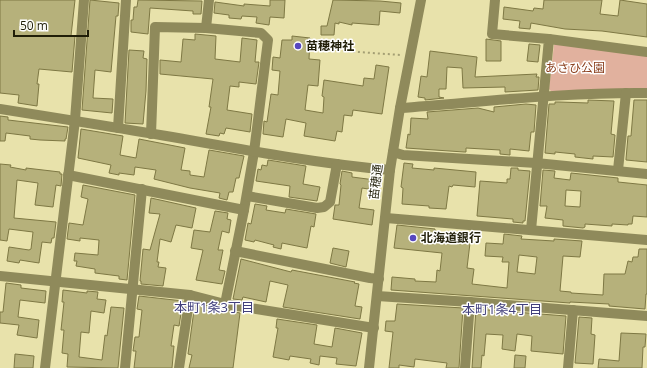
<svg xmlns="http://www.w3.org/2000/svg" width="647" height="368" font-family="'Open Sans','Noto Sans JP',sans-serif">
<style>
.green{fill:#e1b19e}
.building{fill:#b6b17b;stroke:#7e7844;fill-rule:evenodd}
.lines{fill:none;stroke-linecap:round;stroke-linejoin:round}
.path{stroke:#a39e73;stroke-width:2;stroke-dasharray:2 3;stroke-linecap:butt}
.minor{stroke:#8f8a5b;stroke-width:10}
.poi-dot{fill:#5647bf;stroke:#fff;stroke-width:1.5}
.labels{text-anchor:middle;stroke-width:3;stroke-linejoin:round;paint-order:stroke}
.poi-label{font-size:12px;font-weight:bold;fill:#201e08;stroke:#fff;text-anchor:start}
.park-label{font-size:12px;fill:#893d1b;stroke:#fff}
.street-label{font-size:12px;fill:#201e08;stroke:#fff}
.neighbourhood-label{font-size:13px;fill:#42407c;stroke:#fff}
</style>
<rect width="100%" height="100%" fill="#e8e2ab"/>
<polygon class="green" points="557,43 647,55 647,89 552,92 549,89 554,45"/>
<g class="building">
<polygon points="0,0 75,0 71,36 75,36 72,72 39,69 37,84 39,84 37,106 18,103 19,95 0,93"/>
<polygon points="90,0 119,3 118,16 116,16 111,72 95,70 93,98 113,99 112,113 82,110"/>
<polygon points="138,0 202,1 201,14 193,14 193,11 150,8 148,34 131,32 131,20 133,20 134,7 137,7"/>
<polygon points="270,0 285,0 284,18 270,17 269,25 256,23 257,17 242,16 241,19 229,18 229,15 214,13 215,2 244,6 244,4 270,6"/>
<polygon points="333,0 380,1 401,3 400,13 380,11 379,25 352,23 352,25 339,22 339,24 335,23 334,35 321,35 321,26 327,26"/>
<polygon points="544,0 602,0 600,14 618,16 620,0 647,4 647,37 602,31 565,29 531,23 530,29 519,28 520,21 503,19 504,7 533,11 534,8 543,9"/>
<polygon points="195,34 216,36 215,59 240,62 242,38 257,40 255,62 259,62 256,84 239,82 239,87 230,86 227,110 252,114 250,132 226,128 224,134 220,133 219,136 206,134 211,107 209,107 213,79 160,74 160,60 181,62 183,39 195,40"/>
<polygon points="292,36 310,38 309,59 320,60 318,86 308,85 305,110 323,113 324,97 322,96 324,80 363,86 364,78 374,79 376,65 389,67 382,114 353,110 352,116 344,115 342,132 337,131 335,141 304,136 306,123 286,119 283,137 263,134 264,121 267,122 271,94 278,95 280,71 272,70 273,57 280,58 282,40 292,40"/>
<polygon points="486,39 501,41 501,61 486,61"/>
<polygon points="529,44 540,45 538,62 527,61"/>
<polygon points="129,50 144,51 143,58 147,59 146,91 143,124 125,123"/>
<polygon points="430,51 477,57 475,77 537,74 536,77 539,77 538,90 505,92 505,87 463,88 462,68 447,67 446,89 439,89 439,97 444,98 425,100 425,98 418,97 421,76 427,77"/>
<polygon points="588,100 614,101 611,134 615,135 613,157 593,156 593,159 575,157 575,154 555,152 555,154 545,153 549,104 555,104 555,102 559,102 588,103"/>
<polygon points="634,100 647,100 647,162 626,160 626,159 628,136 631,136"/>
<polygon points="526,104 536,105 534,132 531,132 529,151 510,149 510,155 500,154 500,150 466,148 466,152 464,152 406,148 408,134 410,135 411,118 428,119 427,112 478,108 494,112 494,107"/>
<polygon points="0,116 8,117 8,120 68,127 66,139 65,139 65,141 40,140 30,139 30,136 6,133 5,141 0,141"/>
<polygon points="81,129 123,136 120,155 136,158 139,139 185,148 181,170 190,171 190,175 204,177 209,150 244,156 239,178 236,178 233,192 229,192 227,200 219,198 220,193 190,188 154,179 156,170 135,167 134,175 119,173 119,175 109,173 111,165 78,158"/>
<polygon points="268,160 306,166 303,184 320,187 317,201 289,197 290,186 256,181 258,169 261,170 262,165 267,166"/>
<polygon points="404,163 413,164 412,168 434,170 434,168 476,172 475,187 453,185 452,187 449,186 446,209 429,208 429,206 402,204 403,188 401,187"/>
<polygon points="0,164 11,165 10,167 26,170 26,168 60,172 60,174 62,174 61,186 56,185 53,207 35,205 38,183 17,180 14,218 56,222 54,238 52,238 51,243 42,242 39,263 20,260 19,263 7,261 9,247 29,250 31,249 33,232 9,229 7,241 0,240"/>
<polygon points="511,168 518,168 518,170 530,171 525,221 523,221 523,223 513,222 513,219 477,216 480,181 507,183 507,179 510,179"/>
<path d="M543,170L555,171L554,178L570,180L571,173L618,178V182L647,185V217L633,216L632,224H628V225L612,224V226L585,224V227L583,228L563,226V220L545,218L547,206H540ZM566,190L581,191L580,207L565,206Z"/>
<polygon points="342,171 352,173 352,177 375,180 374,190 362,188 359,208 374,210 372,225 333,219 335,205 339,205 341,185 340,184"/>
<polygon points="83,185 135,195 127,280 119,279 119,276 95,273 95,269 76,266 77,261 74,261 75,253 98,255 99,240 80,238 80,241 67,239 69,223 83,225 88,199 81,197"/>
<polygon points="151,198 196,208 192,228 176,225 171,242 160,239 157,262 159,262 158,267 166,268 163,286 141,284 141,281 140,281 143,249 150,250 160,214 149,213"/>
<polygon points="255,204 267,206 266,210 285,213 286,209 316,214 314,227 311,226 307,248 282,243 281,249 273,247 274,245 255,240 254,242 245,240 248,223 251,224"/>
<polygon points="215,211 228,213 227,219 231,220 229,233 222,231 218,250 223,250 219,270 225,271 222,284 196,280 203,250 191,248 194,230 210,232"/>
<path d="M397,225L435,229V232L456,235L455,241H457V242L470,243L467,268L474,269L472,284L507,288L509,262H502L503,257L485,256L486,243L503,244L504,234L522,236L521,239L554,241V239L582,241L580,257L563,256L560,291L571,292V293L603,295L604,274H625L628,261L632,262L633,257H638L639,249H647V294H646L645,309L609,306V304L570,302V303L391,290L392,277L415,279V281L436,282L437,270L440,271L442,253L394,248ZM519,255L537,257L535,274L517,272Z"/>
<polygon points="333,248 349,251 346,267 330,263"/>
<polygon points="241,259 291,272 292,270 355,282 354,283 359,284 355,306 362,307 360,319 283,307 288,285 270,281 266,302 243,297 242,300 233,299"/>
<polygon points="6,283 21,285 21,288 46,291 45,303 20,300 18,317 39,320 37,338 17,335 19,325 0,323 0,312 3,312"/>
<polygon points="63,290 87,293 87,291 98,292 97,299 106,300 104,313 91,311 89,333 81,332 79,357 102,360 105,335 107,336 111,307 124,308 118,368 67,367 68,354 62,353 64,330 61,330 64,302 62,302"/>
<polygon points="139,296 183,301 179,326 174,325 171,346 174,346 172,368 134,368 136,351 133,351 135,337 139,337 142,310 137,309"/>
<polygon points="195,303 240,313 233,368 189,368 192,355 188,354"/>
<polygon points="397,304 463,308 459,368 446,368 447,363 415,359 414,367 399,365 399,368 389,368 393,332 385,331 386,321 395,321"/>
<polygon points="476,309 566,316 563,354 531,351 532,336 517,334 515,351 502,349 503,335 486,334 484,356 482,355 481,368 472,368"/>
<polygon points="579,317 592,318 591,334 595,335 593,364 575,363"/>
<polygon points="277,319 317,325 314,344 332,347 335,328 362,333 356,366 336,364 337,358 320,356 319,365 310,363 311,359 290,356 289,360 273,357 278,328 276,328"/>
<polygon points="621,333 646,334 645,347 643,347 642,368 598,368 599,359 619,361"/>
<polygon points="15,354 34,356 33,368 14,368"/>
<polygon points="515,355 526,356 525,368 514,368"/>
</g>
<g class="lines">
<polyline class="path" points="318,49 400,55"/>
<g class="minor">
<polyline points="209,0 206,28 261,33 268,40 254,152 244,210 225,304"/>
<polyline points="495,0 492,34 549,39 531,230"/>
<polyline points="549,39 647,52"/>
<path d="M400,108C482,102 565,92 647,93"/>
<path d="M0,109C63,119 126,129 189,140C256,152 323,164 390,170"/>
<polyline points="118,128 126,0"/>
<polyline points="151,134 155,27 206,28"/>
<polyline points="393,152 403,155 536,163 647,174"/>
<polyline points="618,170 626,93"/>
<polyline points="68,175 244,210"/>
<polyline points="247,196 317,208 324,207 330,202 337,164"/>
<polyline points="386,218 647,240"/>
<polyline points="235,251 370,278 379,279"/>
<polyline points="0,276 190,295 225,304 374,328"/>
<polyline points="377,296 470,302 647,316"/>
<polyline points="45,368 75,120 84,0"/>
<polyline points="125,368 142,189"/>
<polyline points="179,368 190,295"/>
<polyline points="369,368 390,170 400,108 421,0"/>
<polyline points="465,368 470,302"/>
<polyline points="568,368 573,310"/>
</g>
</g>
<g class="poi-dot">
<circle cx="298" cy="46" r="4"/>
<circle cx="413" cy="238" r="4"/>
</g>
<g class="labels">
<g class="poi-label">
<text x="306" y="50">苗穂神社</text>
<text x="421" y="242">北海道銀行</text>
</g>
<g class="park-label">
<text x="575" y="72">あさひ公園</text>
</g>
<g class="street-label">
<text transform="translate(376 182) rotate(-83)" y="4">苗穂通</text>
</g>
<g class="neighbourhood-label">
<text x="214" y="312">本町1条3丁目</text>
<text x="502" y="314">本町1条4丁目</text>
</g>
</g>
<path d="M14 30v6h74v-6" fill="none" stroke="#201e08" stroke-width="2"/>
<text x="20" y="30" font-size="12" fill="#201e08" stroke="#ffffff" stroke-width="3" paint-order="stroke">50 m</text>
</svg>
